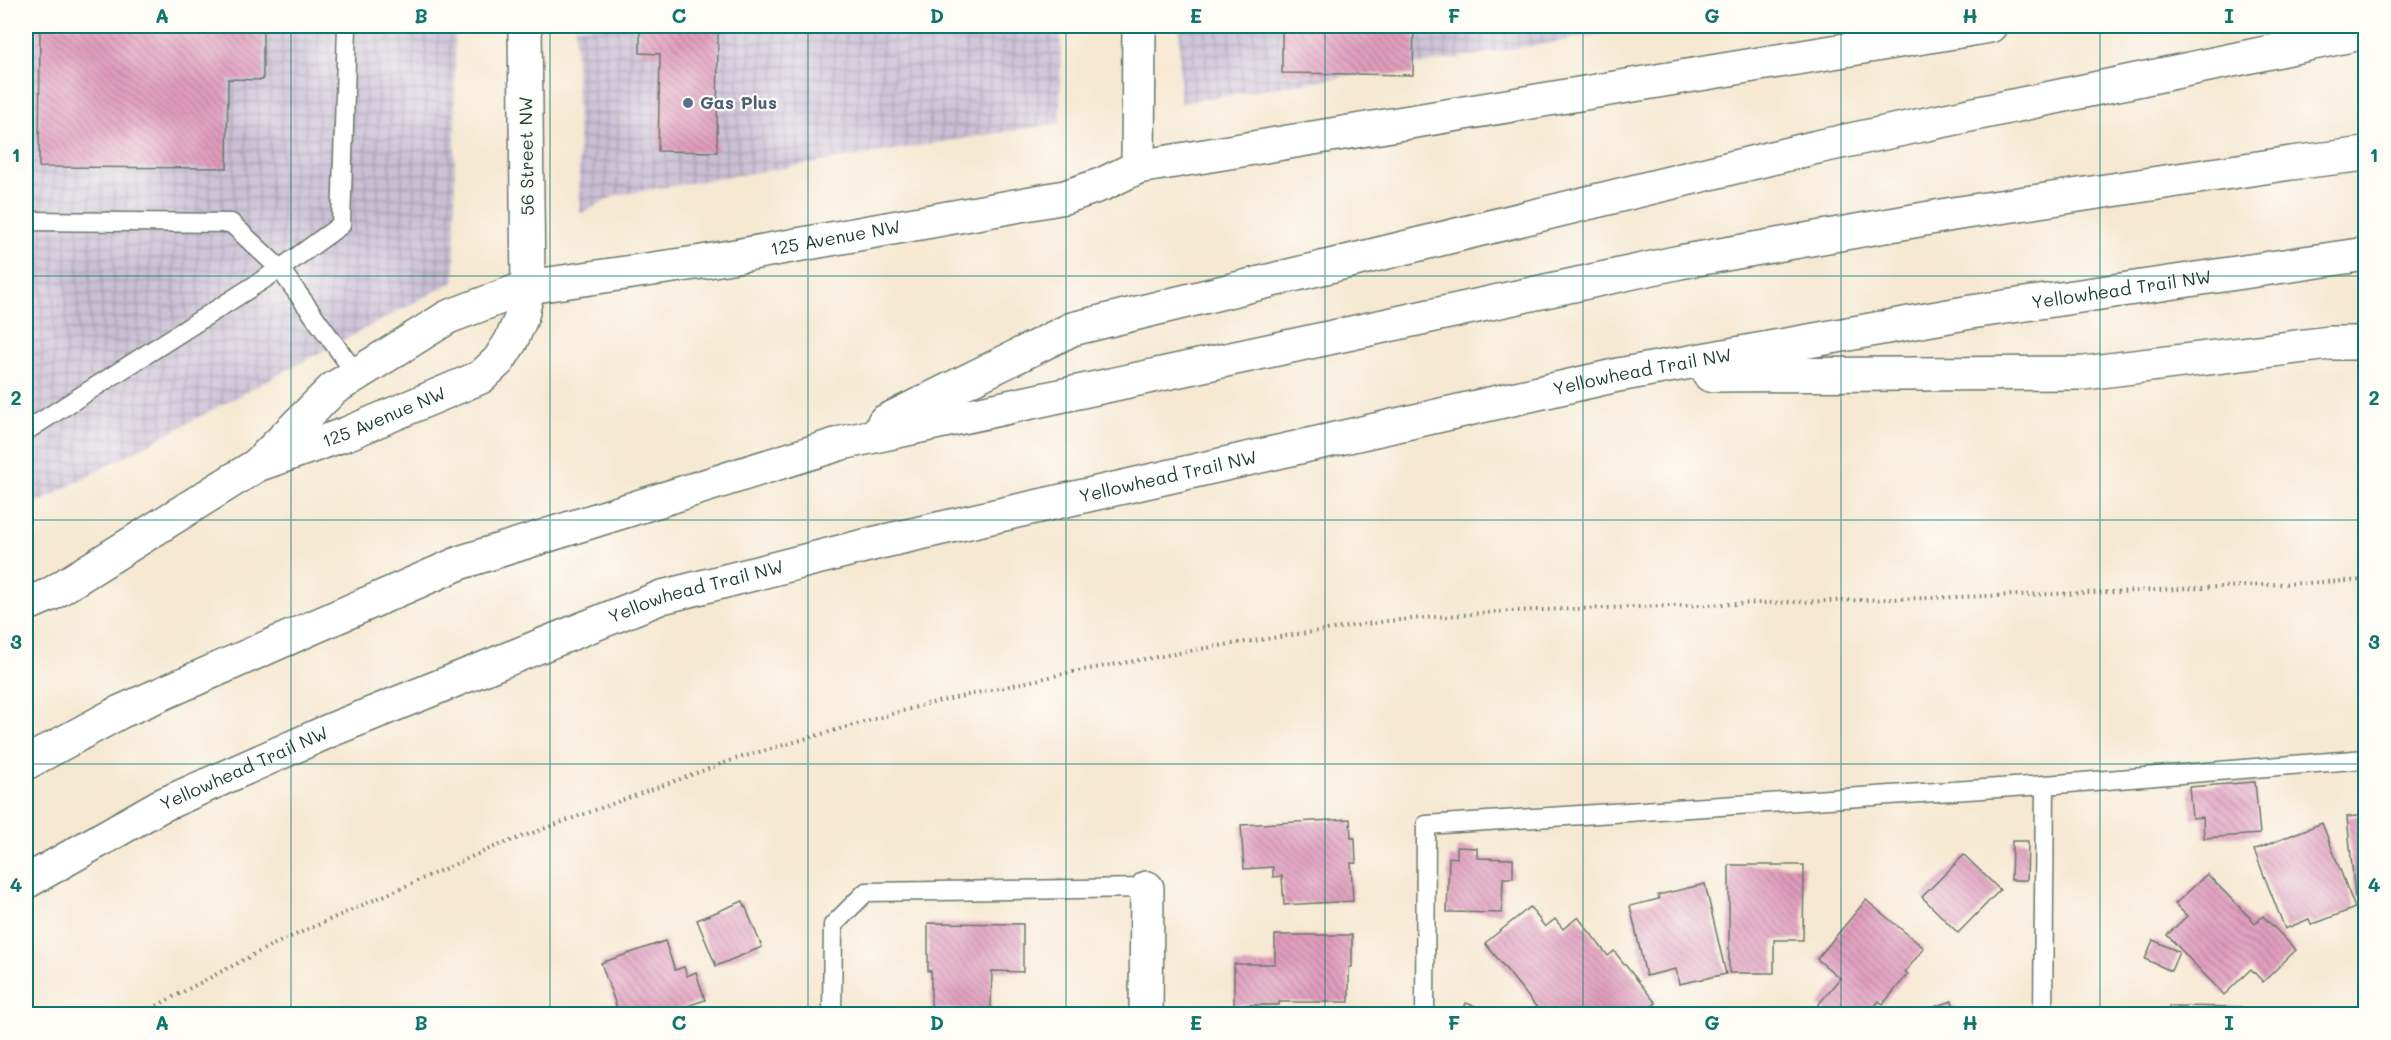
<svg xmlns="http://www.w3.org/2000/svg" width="2391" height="1040" font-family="Mali,sans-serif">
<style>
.industrial{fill:url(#industrial-grid)}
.building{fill:url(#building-back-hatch)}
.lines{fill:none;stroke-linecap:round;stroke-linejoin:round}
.service-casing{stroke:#6a796b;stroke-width:21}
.minor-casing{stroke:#6a796b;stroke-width:36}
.tertiary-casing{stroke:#6a796b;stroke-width:36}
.motorway-casing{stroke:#6a796b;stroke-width:36}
.path{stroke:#6a796b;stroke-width:4;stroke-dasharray:1.5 4.5;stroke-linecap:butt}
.service{stroke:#fff;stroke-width:18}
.minor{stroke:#fff;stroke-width:33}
.tertiary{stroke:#fff;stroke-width:33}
.motorway{stroke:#fff;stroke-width:33}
.grid{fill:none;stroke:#0f766e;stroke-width:1.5;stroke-opacity:0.55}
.service-dot{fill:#5c6f8a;stroke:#fdfcf7;stroke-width:2}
.labels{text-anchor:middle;stroke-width:4.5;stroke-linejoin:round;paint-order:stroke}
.service-label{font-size:18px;font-weight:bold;fill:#4e5e75;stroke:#fdfcf7;text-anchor:start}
.street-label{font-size:18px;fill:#1f3d34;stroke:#fdfcf7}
.neatline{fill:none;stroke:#0f766e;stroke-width:2}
.grid-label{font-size:20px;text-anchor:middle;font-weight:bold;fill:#0f766e}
</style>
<defs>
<pattern id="industrial-grid" width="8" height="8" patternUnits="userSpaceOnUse" patternTransform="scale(1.5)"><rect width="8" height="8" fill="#cbbfd5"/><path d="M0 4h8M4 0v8" fill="none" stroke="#a49cae"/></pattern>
<pattern id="building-back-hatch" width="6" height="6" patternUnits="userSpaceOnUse" patternTransform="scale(1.5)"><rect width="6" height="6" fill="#e09bbc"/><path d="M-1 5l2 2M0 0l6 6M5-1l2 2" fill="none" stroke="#b5809a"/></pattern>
</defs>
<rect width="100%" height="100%" fill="#fdfcf7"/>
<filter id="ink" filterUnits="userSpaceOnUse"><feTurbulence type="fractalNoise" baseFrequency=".0167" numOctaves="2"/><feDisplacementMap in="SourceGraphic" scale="12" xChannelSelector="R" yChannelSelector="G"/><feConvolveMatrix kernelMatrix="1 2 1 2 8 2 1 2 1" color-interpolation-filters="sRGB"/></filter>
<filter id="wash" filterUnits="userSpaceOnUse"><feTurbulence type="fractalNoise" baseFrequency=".008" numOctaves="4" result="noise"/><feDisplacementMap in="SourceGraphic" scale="24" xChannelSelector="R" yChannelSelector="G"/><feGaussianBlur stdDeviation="1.35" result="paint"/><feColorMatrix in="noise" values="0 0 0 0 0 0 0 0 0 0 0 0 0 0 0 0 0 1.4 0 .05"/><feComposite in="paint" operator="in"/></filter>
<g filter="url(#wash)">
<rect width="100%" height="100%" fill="#f6e8d2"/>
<g class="industrial">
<polygon points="26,26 455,26 455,281 26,509"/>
<polygon points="575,26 1061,26 1060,123 617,195 580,214"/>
<polygon points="1179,26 1654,26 1180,103"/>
</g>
<g id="blocks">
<g class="building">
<polygon points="40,26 263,26 263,80 228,79 227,168 39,167"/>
<polygon points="640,26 718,26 717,152 658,151 660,54 640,53"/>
<polygon points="1282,26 1414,26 1413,75 1282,73"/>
<polygon points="2255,782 2260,834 2204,838 2203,817 2192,818 2189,787"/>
<polygon points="2366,815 2366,896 2355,897 2347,817"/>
<polygon points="1350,819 1351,838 1355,838 1356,863 1351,863 1353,901 1284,905 1282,876 1273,877 1273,867 1244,869 1241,825"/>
<polygon points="2322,823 2355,908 2311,925 2309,919 2285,929 2254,850"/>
<polygon points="2012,841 2028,841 2027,880 2011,880"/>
<polygon points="1457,847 1477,848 1477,858 1513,859 1513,878 1503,878 1502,913 1447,912 1449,857 1457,858"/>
<polygon points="1964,855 2000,890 1958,933 1922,897"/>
<polygon points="1729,865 1804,865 1803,940 1774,940 1774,973 1729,973"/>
<polygon points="2207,874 2255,923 2263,916 2296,950 2263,982 2251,969 2224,995 2167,935 2187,916 2175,904"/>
<polygon points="1705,884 1726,974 1679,984 1676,969 1646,976 1630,906 1659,899 1658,895"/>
<polygon points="1866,900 1924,948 1905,972 1908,974 1883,1004 1879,1001 1869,1014 1830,1014 1818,1005 1840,978 1817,959"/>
<polygon points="743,901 762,947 716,966 697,920"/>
<polygon points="1530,907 1545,927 1555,919 1563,929 1578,917 1608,956 1614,951 1656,1003 1641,1014 1593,1014 1591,1012 1587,1014 1571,1014 1569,1012 1566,1014 1542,1014 1485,943"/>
<polygon points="928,923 1023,924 1023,972 992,971 991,1010 931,1009 931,971 928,971"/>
<polygon points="1275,935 1352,935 1352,967 1349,967 1349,1002 1279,1002 1279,1005 1234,1005 1234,964 1275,964"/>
<polygon points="2153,940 2179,952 2171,971 2145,959"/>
<polygon points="665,941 675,970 684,967 687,976 696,972 705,1000 664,1014 619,1014 601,963"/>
<polygon points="1952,1001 1956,1014 1914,1014"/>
<polygon points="1466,1003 1497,1014 1462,1014"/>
<polygon points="2169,1006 2241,1007 2241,1014 2169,1014"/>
</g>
</g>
</g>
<g filter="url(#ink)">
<use href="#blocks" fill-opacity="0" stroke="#6a796b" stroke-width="1.5"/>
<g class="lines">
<defs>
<g id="service">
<polyline points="26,221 231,223 280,269 356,374"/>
<polyline points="26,431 280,269 341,225 347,26"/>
<polyline points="832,1014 833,925 866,892 1147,888"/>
<polyline points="1425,1014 1426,825 2045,785 2366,759"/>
<polyline points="2043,1014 2045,785"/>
</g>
<g id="minor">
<path id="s1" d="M257,465L333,389L448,317L528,287L702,262L1065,197L1103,184L1138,167L1139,26"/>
<path id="s2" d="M26,605L51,594L257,465L346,434L481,377L499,360L511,341L522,316L528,287L525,26"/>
<polyline points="1146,1014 1147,888"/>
</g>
<polyline id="tertiary" points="1138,167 1990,26"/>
<g id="motorway">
<polyline points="1710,375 2084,373 2330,343 2366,343"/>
<polyline points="884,422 1072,329 1817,147 2366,32"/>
<polyline points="26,763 120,712 462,562 842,443 1680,262 1953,214 2291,163 2366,154"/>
<path id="s3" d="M26,882L160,806L331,730L662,597L876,543L1618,375L1971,312L2366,254"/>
</g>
</defs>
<use href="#service" class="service-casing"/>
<use href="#minor" class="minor-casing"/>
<use href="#tertiary" class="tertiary-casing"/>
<use href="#motorway" class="motorway-casing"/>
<polyline class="path" points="141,1014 270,946 494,847 735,759 923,705 1072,672 1218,646 1387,621 1509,611 2116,592 2366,580"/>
<use href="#service" class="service"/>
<use href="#minor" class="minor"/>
<use href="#tertiary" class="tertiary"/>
<use href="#motorway" class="motorway"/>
</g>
</g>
<path class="grid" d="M291,26V1014M550,26V1014M808,26V1014M1066,26V1014M1325,26V1014M1583,26V1014M1841,26V1014M2100,26V1014M26,276H2366M26,520H2366M26,764H2366"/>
<circle class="service-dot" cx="688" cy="103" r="6"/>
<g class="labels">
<g class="service-label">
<text x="700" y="109">Gas Plus</text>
</g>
<g class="street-label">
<text transform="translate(527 156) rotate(-91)" y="6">56 Street NW</text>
<text dy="6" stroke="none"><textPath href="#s1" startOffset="640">125 Avenue NW</textPath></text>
<text dy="6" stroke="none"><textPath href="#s3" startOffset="2190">Yellowhead Trail NW</textPath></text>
<text dy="6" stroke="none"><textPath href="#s3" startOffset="1704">Yellowhead Trail NW</textPath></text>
<text dy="6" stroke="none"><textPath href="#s2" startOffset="406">125 Avenue NW</textPath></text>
<text dy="6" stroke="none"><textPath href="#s3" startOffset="1218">Yellowhead Trail NW</textPath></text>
<text dy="6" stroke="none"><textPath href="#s3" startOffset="732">Yellowhead Trail NW</textPath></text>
<text dy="6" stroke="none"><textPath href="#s3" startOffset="246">Yellowhead Trail NW</textPath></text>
</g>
</g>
<rect width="2391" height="1040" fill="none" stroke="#fdfcf7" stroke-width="66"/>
<rect x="33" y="33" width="2325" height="974" class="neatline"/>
<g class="grid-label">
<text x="162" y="23">A</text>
<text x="421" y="23">B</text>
<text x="679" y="23">C</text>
<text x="937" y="23">D</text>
<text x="1196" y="23">E</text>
<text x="1454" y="23">F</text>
<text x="1712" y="23">G</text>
<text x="1970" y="23">H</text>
<text x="2229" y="23">I</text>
<text x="16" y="162">1</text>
<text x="2374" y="162">1</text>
<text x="16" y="405">2</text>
<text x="2374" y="405">2</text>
<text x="16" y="649">3</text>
<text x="2374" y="649">3</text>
<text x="16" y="892">4</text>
<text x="2374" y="892">4</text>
<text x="162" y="1030">A</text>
<text x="421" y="1030">B</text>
<text x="679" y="1030">C</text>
<text x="937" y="1030">D</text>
<text x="1196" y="1030">E</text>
<text x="1454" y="1030">F</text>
<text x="1712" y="1030">G</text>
<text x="1970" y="1030">H</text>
<text x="2229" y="1030">I</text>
</g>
</svg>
